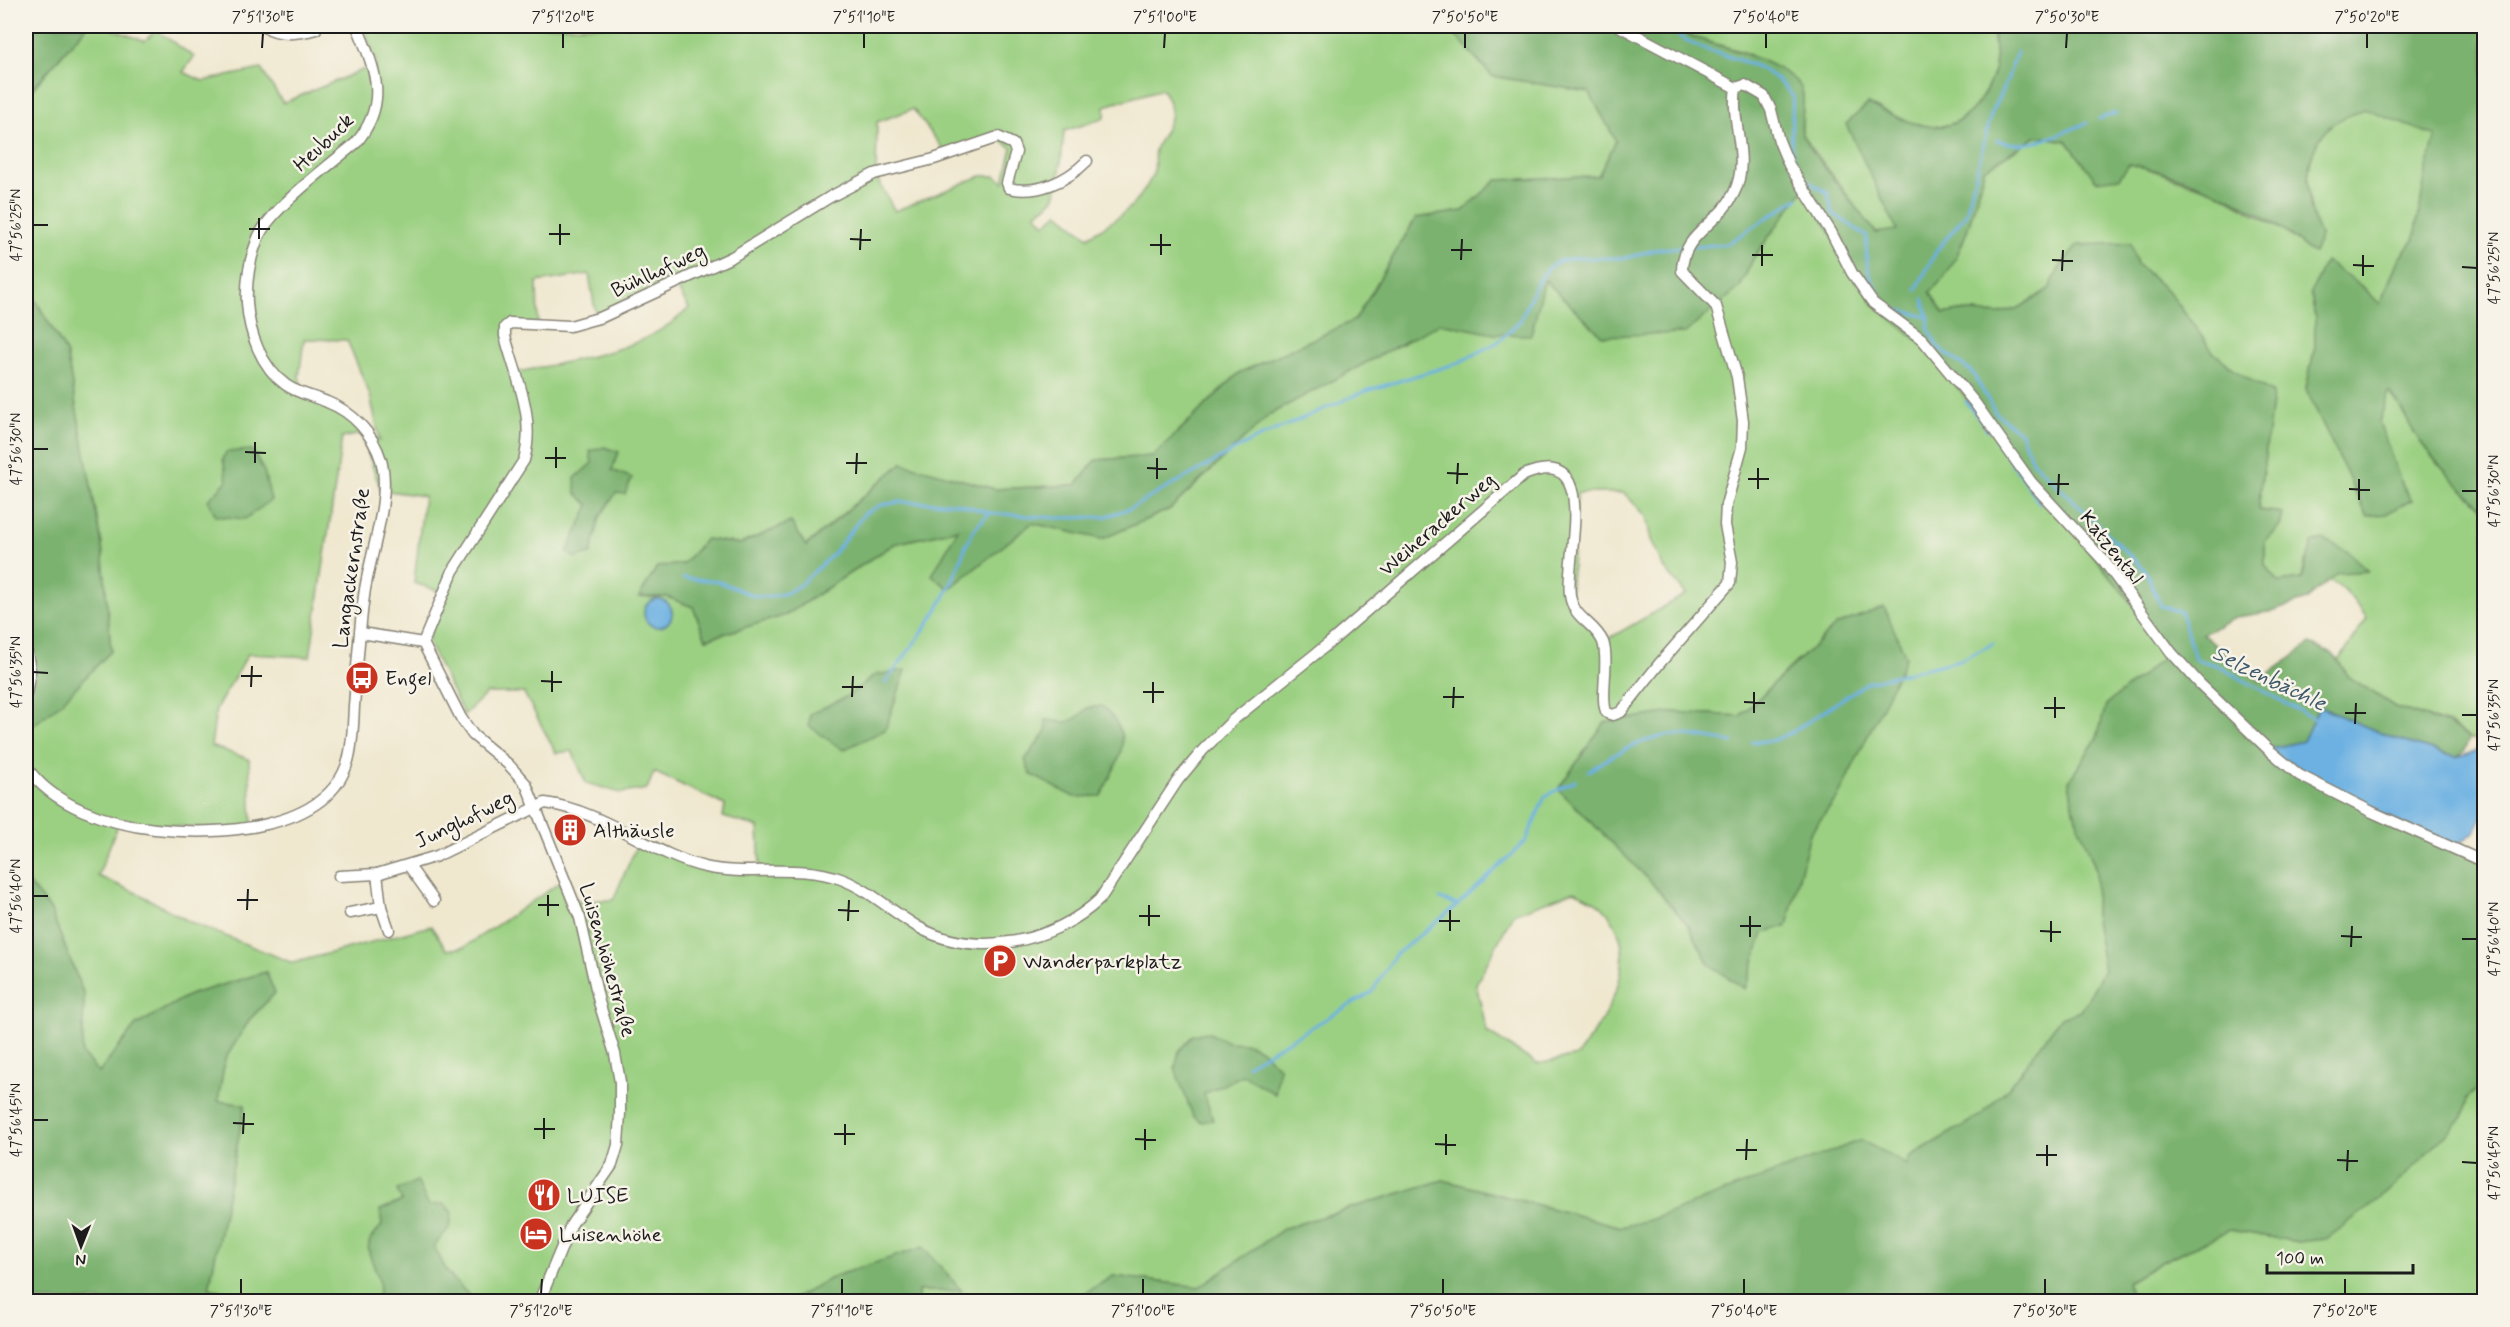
<svg xmlns="http://www.w3.org/2000/svg" width="2510" height="1327" font-family="Mynerve,sans-serif">
<style>
.green{fill:#9bd082;stroke:#5c764f;stroke-width:1.5;fill-rule:evenodd}
.forest{fill:#7cb270;stroke:#4c6746;stroke-width:1.5}
.water{fill:#6cb1e2;stroke:#44667f;stroke-width:1.5}
.lines{fill:none;stroke-linecap:round;stroke-linejoin:round}
.stream{stroke:#6cb1e2;stroke-width:3}
.minor-casing{stroke:#868275;stroke-width:13}
.minor{stroke:#fff;stroke-width:10}
.ticks{fill:none;stroke:#1c1c1c;stroke-width:2}
.labels{text-anchor:middle;stroke-width:5;stroke-linejoin:round;paint-order:stroke}
.street-label{font-size:21px;fill:#1c1c1c;stroke:#f7f3e8}
.poi-label{font-size:21px;fill:#1c1c1c;stroke:#f7f3e8;text-anchor:start}
.water-label{font-size:22px;font-style:italic;fill:#3c586b;stroke:#f7f3e8}
.neatline{fill:none;stroke:#1c1c1c;stroke-width:2}
.ticks-label{font-size:15px;text-anchor:middle;fill:#1c1c1c}
</style>
<rect width="100%" height="100%" fill="#f7f3e8"/>
<filter id="ink" filterUnits="userSpaceOnUse"><feTurbulence type="fractalNoise" baseFrequency=".0167" numOctaves="2"/><feDisplacementMap in="SourceGraphic" scale="12" xChannelSelector="R" yChannelSelector="G"/><feConvolveMatrix kernelMatrix="1 2 1 2 8 2 1 2 1" color-interpolation-filters="sRGB"/></filter>
<filter id="wash" filterUnits="userSpaceOnUse"><feTurbulence type="fractalNoise" baseFrequency=".008" numOctaves="4" result="noise"/><feDisplacementMap in="SourceGraphic" scale="24" xChannelSelector="R" yChannelSelector="G"/><feGaussianBlur stdDeviation="1.35" result="paint"/><feColorMatrix in="noise" values="0 0 0 0 0 0 0 0 0 0 0 0 0 0 0 0 0 1.4 0 .05"/><feComposite in="paint" operator="in"/></filter>
<g filter="url(#wash)">
<rect width="100%" height="100%" fill="#efe7ce"/>
<g class="green">
<path d="M87,26H104L145,41L156,30L194,57L183,72L203,81L261,69L283,103L377,64L363,26H1447L1492,76L1589,92L1616,141L1598,176L1497,180L1463,211L1416,218L1355,320L1239,373L1153,456L1096,460L1076,485L995,489L902,463L805,546L791,523L740,544L706,539L683,564L657,567L639,597H667L693,607L706,639L786,615L894,544L959,529L949,589L1032,523L1102,539L1170,509L1270,414L1440,323L1494,333L1545,280L1602,336L1716,306L1740,287L1754,257L1804,188L1913,332L2171,652L2106,705L2097,738L2069,781L2075,815L2096,870L2095,919L2104,970L2081,1011L2038,1048L2009,1087L1981,1115L1909,1157L1908,1165L1621,1227L1443,1180L1285,1228L1199,1287L1113,1276L1072,1301H918V1291H961L835,1276L790,1301L474,1302L447,1272L434,1246L450,1227L428,1205L417,1181L382,1225L368,1250C376,1267 385,1283 376,1301H258L209,1288L245,1105L218,1101L225,1059L250,1019L275,993L266,972L189,995L135,1026L99,1073L82,1054L84,995L50,909L26,881V731L61,702L111,651L102,545L66,352L26,284V119L29,93ZM1162,89C1179,115 1168,124 1156,147C1152,155 1157,166 1153,174C1138,208 1117,218 1088,237L1058,213L1045,224L1036,214C1042,209 1050,204 1054,198C1059,192 1063,142 1064,131L1105,118V106ZM913,109L946,153L1000,140L1012,148L1004,182L995,176H981L895,211L876,177L877,122ZM589,274L597,322L676,286L689,308C644,353 575,359 515,373L505,336L510,323L538,324L537,282ZM304,339L347,340L370,395L380,441L348,414L304,394L299,377ZM361,434L381,490L424,496L414,583L439,591L428,642L464,715L487,693H524L556,753L572,751L586,783L621,793L647,789L654,772L725,805L723,817L758,827L760,870L689,862L665,851L637,845L613,900L571,901L561,882L464,947L447,950L431,926L293,963L190,922L141,895L98,876L119,822L235,830L252,825L249,759L211,746L216,709L248,654L310,657L342,438ZM1577,493H1624L1646,516L1651,540L1663,566L1686,594L1603,642L1570,597ZM1905,657L1839,795L1810,833L1787,926L1763,932L1745,989L1709,964L1688,925L1651,882L1674,712L1740,716L1797,661ZM1574,891C1582,895 1595,900 1602,907C1647,953 1609,1015 1577,1056L1537,1064L1487,1032L1476,984L1513,914Z"/>
<path d="M1671,26H1995C1991,41 1998,53 1995,67C1992,79 1987,90 1980,100C1949,146 1908,122 1868,104L1897,231L1876,233L1802,135L1803,94L1747,53L1689,36Z"/>
<path d="M2363,104L2436,136L2426,172L2415,238L2398,260L2380,305L2363,287L2311,293L2315,319V347L2306,389L2367,516L2412,500L2401,483L2379,422L2388,392C2401,403 2405,417 2414,432C2432,461 2459,486 2484,509V741L2470,738L2448,724L2395,707L2349,677L2338,661L2367,618L2346,591L2329,580L2338,573L2305,562L2302,579L2279,582L2265,565V541L2280,526L2283,513L2258,510L2273,393L2243,376L2213,352L2170,293L2137,264L2130,243L2060,267L2049,289L2019,308L1999,314L1960,311L1943,314L1930,292C1962,265 1974,209 1984,169L2037,136L2067,141L2219,193L2281,229L2314,254L2320,236C2304,201 2301,154 2331,125C2339,117 2353,111 2363,104Z"/>
<polygon points="2484,1083 2484,1301 2132,1301 2126,1283 2163,1261 2230,1230 2298,1242 2380,1199 2463,1117 2467,1098"/>
</g>
<g class="forest">
<polygon points="26,26 87,26 29,92 26,119"/>
<path d="M1447,26H1671C1710,49 1760,50 1796,81C1810,93 1799,118 1802,134C1805,145 1865,218 1876,233L1897,230L1846,124L1868,104C1908,122 1949,146 1980,100C1987,90 1992,79 1995,67C1998,53 1991,42 1995,26H2484V509C2459,486 2432,461 2414,432C2405,418 2401,404 2389,392L2379,422L2401,483L2412,500L2386,514L2367,516L2306,389L2315,347V319L2311,293L2325,261L2363,287L2380,304L2398,260L2415,238L2426,172L2436,136L2364,109C2354,114 2338,119 2330,126C2301,155 2304,201 2320,236L2314,254C2302,246 2293,236 2281,228C2236,197 2183,175 2129,164L2119,178L2096,181L2067,141L2037,136L1984,169C1974,209 1962,265 1930,292L1944,314L1960,311L1999,314L2019,308L2049,289L2060,267L2078,245L2131,243L2137,264L2170,293L2213,352L2243,376L2273,393L2258,510L2283,513L2280,526L2265,541V565L2279,582L2302,579L2312,543L2323,539L2347,551L2369,571L2338,573L2306,600L2274,611L2237,617L2202,634L2259,681L2310,644L2333,654L2349,677L2395,707L2448,724L2470,738L2465,750L2456,757L2393,738L2319,707L2303,741L2269,749L2484,862V1083L2467,1098L2463,1117L2410,1171L2380,1199L2325,1239L2298,1242L2230,1230L2163,1261L2127,1282L2132,1301H1072L1113,1276L1199,1287L1285,1228L1443,1180L1621,1227L1653,1219L1861,1140L1907,1165L1909,1157L1981,1115L2009,1087L2061,1017L2081,1011L2104,970L2095,919L2096,870L2075,815L2069,781L2097,738L2106,705L2170,652L1934,354L1873,303L1804,189L1754,257L1740,287L1685,333L1602,336L1545,280L1531,335L1494,334L1440,323L1270,414L1170,509L1102,539L1032,523L949,589L932,575L958,529L894,544L786,615L706,639L693,607L667,597H639L657,567L683,564L706,539L740,544L791,522L806,546L902,463L995,489L1076,485L1096,460L1153,456L1239,373L1355,320L1416,218L1463,211L1497,180L1598,176L1616,141L1589,92L1492,76Z"/>
<polygon points="26,284 66,352 102,545 111,651 61,703 26,731"/>
<polygon points="604,447 619,452 612,470 632,478 625,494 616,493 600,517 591,554 575,558 567,553 589,505 576,493 575,478 592,463 590,451"/>
<polygon points="252,450 264,471 271,500 245,519 216,516 208,500 227,481 223,459 226,452"/>
<polygon points="1884,607 1906,657 1839,795 1810,833 1787,926 1763,933 1745,989 1709,964 1688,925 1651,882 1558,789 1605,722 1674,712 1740,716 1836,625"/>
<polygon points="906,670 885,730 843,750 809,726 810,714 846,697 875,675"/>
<path d="M1102,706C1138,739 1118,758 1101,796L1074,797L1030,774L1025,760L1046,732V720C1065,723 1074,724 1087,708Z"/>
<polygon points="26,881 50,909 84,995 82,1054 99,1073 135,1026 189,995 266,972 275,993 250,1019 225,1059 218,1101 245,1105 209,1288 258,1301 26,1301"/>
<polygon points="1207,1032 1228,1042 1247,1043 1260,1049 1279,1067 1275,1094 1243,1075 1204,1094 1213,1120 1202,1122 1193,1116 1175,1069 1179,1051 1193,1035"/>
<path d="M417,1181L428,1205L444,1204L452,1212L450,1227L434,1246L447,1272L474,1301H376C389,1276 362,1259 370,1240C372,1235 379,1230 382,1225L380,1210L402,1201L397,1190Z"/>
<polygon points="923,1247 962,1291 918,1291 918,1301 790,1301 835,1276"/>
</g>
<g class="water">
<circle cx="658" cy="613" r="14"/>
<polygon points="2319,707 2393,738 2444,754 2456,757 2484,748 2484,814 2475,831 2453,849 2299,775 2268,749 2303,741"/>
</g>
<g class="lines">
<g class="stream">
<path d="M1661,26C1673,32 1685,40 1697,46C1739,63 1761,58 1793,96C1792,115 1789,152 1797,169C1803,180 1818,187 1828,193L1832,213L1867,236C1864,268 1870,279 1886,307C1901,312 1914,312 1929,318L1928,327L1937,346L1972,372L1995,412L2021,433L2032,461L2145,570L2161,606L2181,612L2195,659L2216,665L2314,719"/>
<polyline points="2024,34 2027,26"/>
<polyline points="2099,119 2116,113"/>
<path d="M1997,140C2029,152 2057,134 2087,123"/>
<polyline points="1693,247 1727,244 1798,198"/>
<polyline points="1916,290 1937,250 1966,214 1992,111 2006,83 2017,52"/>
<polyline points="1923,299 1928,317"/>
<polyline points="1966,401 1988,431"/>
<polyline points="1996,441 2040,504"/>
<polyline points="683,578 717,581 754,596 768,597 787,593 801,584 834,553 865,513 881,505 899,502 956,503 990,513 1057,518 1104,517 1131,508 1253,440 1363,392 1458,363 1498,342 1520,321 1537,283 1549,267 1559,261 1576,258 1626,258 1658,249 1686,247"/>
<path d="M885,683C907,653 931,623 948,590C965,559 961,537 990,513"/>
<polyline points="1752,742 1771,741 1791,733 1868,682 1960,660 1993,644"/>
<path d="M1589,771C1616,752 1653,732 1687,735C1703,736 1718,741 1733,742"/>
<polyline points="1440,899 1458,905"/>
<polyline points="1247,1065 1372,992 1395,955 1458,905 1526,841 1545,796 1575,781"/>
</g>
</g>
</g>
<g filter="url(#ink)">
<g class="lines">
<defs>
<g id="minor">
<path d="M264,26C280,36 298,34 316,29"/>
<polyline points="1619,26 1736,88"/>
<polyline points="1736,88 1745,85 1764,96 1771,110 1779,141 1789,165 1831,232 1852,273 1873,303 1922,339 1975,403 2031,482 2104,561 2171,652 2200,684 2268,749 2299,775 2372,812 2484,862"/>
<polyline points="361,633 423,643 461,718 473,735 509,765 526,784 580,918 599,1002 615,1054 620,1082 620,1113 618,1145 612,1165 571,1225 539,1302"/>
<path d="M423,643L453,571L524,460C536,417 516,378 505,336V327L510,323L570,326L602,317L732,257L830,197L874,174L934,159L998,137L1013,144L1016,152L1007,183L1009,188C1037,195 1067,181 1087,161"/>
<polyline points="26,648 30,670 26,694"/>
<path d="M26,766C52,806 109,824 155,829C215,836 327,832 348,761C353,743 353,724 354,706C357,670 359,632 364,596C369,556 392,499 381,460C373,434 353,412 327,402C313,396 299,394 286,385C261,367 249,333 247,303C246,282 250,258 258,238C269,210 331,164 356,143C390,102 375,70 357,26"/>
<polyline points="409,866 434,901"/>
<polyline points="377,874 381,907 389,930"/>
<path d="M339,876L377,874L437,856L545,803C605,811 650,854 705,867C749,877 797,863 841,879C870,890 892,912 918,927C976,959 1054,943 1100,899L1178,780L1203,750L1233,720L1328,644L1524,475C1603,442 1564,560 1570,595C1573,619 1595,623 1603,642C1610,662 1599,701 1607,713L1613,715L1621,712L1659,664L1730,583L1732,562L1725,525L1726,505L1742,447L1743,421L1737,377L1716,306L1682,271C1682,233 1719,225 1734,193C1751,158 1730,124 1736,88"/>
<polyline points="350,913 381,907"/>
</g>
</defs>
<use href="#minor" class="minor-casing"/>
<use href="#minor" class="minor"/>
</g>
</g>
<path class="ticks" d="M262,48L263,33M563,48V33M864,48V33M1164,48L1165,33M1465,48V33M1766,48V33M2066,48L2067,33M2367,48V33M33,225H48M249,229H270M549,234H570M259,239V218M850,239L871,240M560,245V224M1150,245H1171M860,250L861,229M1451,250H1472M1161,255V234M1752,255H1773M1461,260L1462,239M2052,260L2073,261M2353,265L2374,266M1762,266V245M2462,267L2477,268M2062,271L2063,250M2363,276V255M33,449H48M245,452L266,453M545,458H566M255,463V442M846,463H867M556,468V447M1147,468L1167,469M1447,473L1468,474M856,474L857,453M1157,479V458M1748,479H1769M1457,484L1458,463M2048,484H2069M1758,489V468M2349,489L2370,490M2462,491H2477M2058,495L2059,474M2359,500V479M33,672L48,673M241,676H262M541,681L562,682M251,687L252,666M842,687H863M552,692V671M1143,692H1164M852,697L853,676M1443,697H1464M1744,702L1765,703M1153,703V682M1453,708L1454,687M2044,708H2065M1754,713V692M2345,713H2366M2462,715H2477M2055,718V697M2355,724L2356,703M33,896H48M237,900H258M538,905H559M247,910L248,889M838,910L859,911M548,916V895M1139,916H1160M848,921L849,900M1439,921H1460M1149,926V905M1740,926H1761M1450,931V910M2040,931L2061,932M2341,936L2362,937M1750,937V916M2462,939H2477M2051,942V921M2351,947L2352,926M33,1120H48M233,1123L254,1124M534,1129H555M243,1134L244,1113M834,1134H855M544,1139V1118M1135,1139L1156,1140M1435,1144L1456,1145M845,1145V1124M1145,1150V1129M1736,1150H1757M1446,1155V1134M2036,1155H2057M1746,1160L1747,1139M2337,1160L2358,1161M2462,1162L2477,1163M2047,1166V1145M2347,1171L2348,1150M241,1294V1279M541,1294L542,1279M842,1294V1279M1143,1294V1279M1443,1294V1279M1744,1294V1279M2045,1294V1279M2345,1294V1279"/>
<defs>
<symbol id="bus-disc" viewBox="-11 -11 22 22"><circle r="9.5" fill="#c8321e" stroke="#f7f3e8"/><path d="M-5-6H5V4H4V6H2V4H-2V6H-4V4H-5ZM-3.5-4V0h7V-4ZM-3.5 1.2v1.5H-2V1.2ZM2 1.2v1.5H3.5V1.2Z" fill="#fff"/></symbol>
<symbol id="building-disc" viewBox="-11 -11 22 22"><circle r="9.5" fill="#c8321e" stroke="#f7f3e8"/><path d="M-4-6H4V6H1V3H-1V6H-4ZM-2.5-4.3h1.7v1.8h-1.7ZM.8-4.3h1.7v1.8H.8ZM-2.5-1h1.7V.8h-1.7ZM.8-1h1.7V.8H.8Z" fill="#fff"/></symbol>
<symbol id="parking-disc" viewBox="-11 -11 22 22"><circle r="9.5" fill="#c8321e" stroke="#f7f3e8"/><path d="M-3.5-5.5H1a3.5 3.5 0 0 1 0 7H-1V5.5H-3.5ZM-1-3.4V-.6H.8a1.4 1.4 0 0 0 0-2.8Z" fill="#fff"/></symbol>
<symbol id="restaurant-disc" viewBox="-11 -11 22 22"><circle r="9.5" fill="#c8321e" stroke="#f7f3e8"/><path d="M-5-6h1v4h1v-4h1v4h1v-4h1v5L-1.5 .5V6h-2V.5L-5-1ZM5-6V6H3V1.5H1.5Q1.5-4 5-6Z" fill="#fff"/></symbol>
<symbol id="hotel-disc" viewBox="-11 -11 22 22"><circle r="9.5" fill="#c8321e" stroke="#f7f3e8"/><path d="M-6-4.5h1.5V1H6V5H4.5V3h-9V5H-6ZM-4 0a1.8 1.8 0 1 1 3.6 0ZM.5 0V-2.5h3Q6-2.5 6 0Z" fill="#fff"/></symbol>
</defs>
<g fill-rule="evenodd">
<use href="#bus-disc" x="343" y="659" width="38" height="38"/>
<use href="#building-disc" x="551" y="811" width="38" height="38"/>
<use href="#parking-disc" x="981" y="942" width="38" height="38"/>
<use href="#restaurant-disc" x="525" y="1176" width="38" height="38"/>
<use href="#hotel-disc" x="517" y="1215" width="38" height="38"/>
</g>
<g class="labels">
<g class="street-label">
<text transform="translate(323 142) rotate(-44)" y="7">Heubuck</text>
<text transform="translate(658 270) rotate(-25)" y="7">Bühlhofweg</text>
<text transform="translate(1437 524) rotate(-41)" y="7">Weiherackerweg</text>
<text transform="translate(2112 547) rotate(51)" y="7">Katzental</text>
<text transform="translate(351 568) rotate(-82)" y="7">Langackernstraße</text>
<text transform="translate(464 819) rotate(-26)" y="7">Junghofweg</text>
<text transform="translate(608 960) rotate(74)" y="7">Luisenhöhestraße</text>
</g>
<g class="poi-label">
<text x="385" y="685">Engel</text>
<text x="593" y="837">Althäusle</text>
<text x="1023" y="968">Wanderparkplatz</text>
<text x="567" y="1202">LUISE</text>
<text x="559" y="1241">Luisenhöhe</text>
</g>
<g class="water-label">
<text transform="translate(2270 677) rotate(26)" y="8">Selzenbächle</text>
</g>
</g>
<rect width="2510" height="1327" fill="none" stroke="#f7f3e8" stroke-width="66"/>
<g transform="translate(81 1246) rotate(181)" stroke="#f7f3e8" stroke-width="4.5" paint-order="stroke">
<path d="M0-4.5L10 22L0 15L-10 22Z" fill="#1c1c1c"/>
<text y="-9" font-size="16" font-weight="bold" text-anchor="middle" fill="#1c1c1c">N</text>
</g>
<path d="M2267 1264v9h146v-9" fill="none" stroke="#1c1c1c" stroke-width="3"/>
<text x="2276" y="1264" font-size="18" fill="#1c1c1c" stroke="#f7f3e8" stroke-width="4.5" paint-order="stroke">100 m</text>
<rect x="33" y="33" width="2444" height="1261" class="neatline"/>
<g class="ticks-label">
<text x="263" y="22">7°51'30"E</text>
<text x="563" y="22">7°51'20"E</text>
<text x="864" y="22">7°51'10"E</text>
<text x="1165" y="22">7°51'00"E</text>
<text x="1465" y="22">7°50'50"E</text>
<text x="1766" y="22">7°50'40"E</text>
<text x="2067" y="22">7°50'30"E</text>
<text x="2367" y="22">7°50'20"E</text>
<text transform="translate(16 225) rotate(-90)" y="5">47°56'25"N</text>
<text transform="translate(2494 268) rotate(-90)" y="5">47°56'25"N</text>
<text transform="translate(16 449) rotate(-90)" y="5">47°56'30"N</text>
<text transform="translate(2494 491) rotate(-90)" y="5">47°56'30"N</text>
<text transform="translate(16 672) rotate(-90)" y="5">47°56'35"N</text>
<text transform="translate(2494 715) rotate(-90)" y="5">47°56'35"N</text>
<text transform="translate(16 896) rotate(-90)" y="5">47°56'40"N</text>
<text transform="translate(2494 939) rotate(-90)" y="5">47°56'40"N</text>
<text transform="translate(16 1120) rotate(-90)" y="5">47°56'45"N</text>
<text transform="translate(2494 1163) rotate(-90)" y="5">47°56'45"N</text>
<text x="241" y="1316">7°51'30"E</text>
<text x="541" y="1316">7°51'20"E</text>
<text x="842" y="1316">7°51'10"E</text>
<text x="1143" y="1316">7°51'00"E</text>
<text x="1443" y="1316">7°50'50"E</text>
<text x="1744" y="1316">7°50'40"E</text>
<text x="2045" y="1316">7°50'30"E</text>
<text x="2345" y="1316">7°50'20"E</text>
</g>
</svg>
